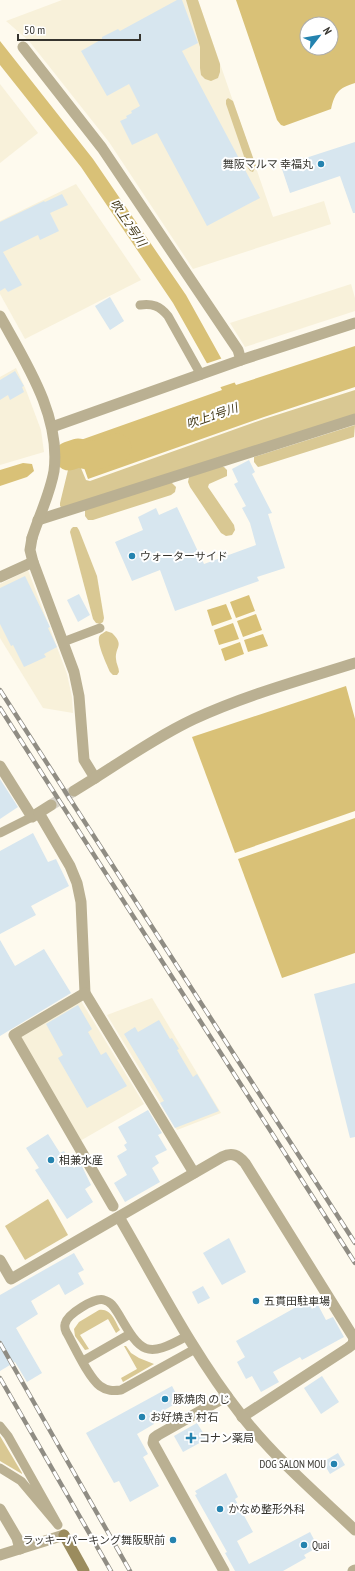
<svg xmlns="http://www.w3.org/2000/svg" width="355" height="1571" font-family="'PT Sans Narrow','Noto Sans JP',sans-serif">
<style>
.built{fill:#f8f1da}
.green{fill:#d9c893}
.water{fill:#d9c177;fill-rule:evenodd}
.pier{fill:#fefaee}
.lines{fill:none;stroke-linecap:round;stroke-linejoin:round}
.river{stroke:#d9c177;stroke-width:29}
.building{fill:#d7e6ef}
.minor-tunnel{stroke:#d6d2c8;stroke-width:11;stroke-dasharray:11 5.5;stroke-linecap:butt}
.service{stroke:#bab092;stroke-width:9}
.minor{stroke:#bab092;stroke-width:11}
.tertiary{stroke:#bab092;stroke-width:11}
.secondary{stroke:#9b8c5e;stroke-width:11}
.rail-casing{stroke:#908d84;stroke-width:4.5}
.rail{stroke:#fff;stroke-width:3;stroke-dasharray:9;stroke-linecap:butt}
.poi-dot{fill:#2483af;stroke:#fff;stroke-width:1.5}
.labels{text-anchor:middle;stroke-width:4;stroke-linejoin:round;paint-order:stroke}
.poi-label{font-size:11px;fill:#36342e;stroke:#fff;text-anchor:start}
.water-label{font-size:12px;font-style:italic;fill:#423817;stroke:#fff}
</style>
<rect width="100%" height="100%" fill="#fefaee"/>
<g class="built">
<polygon points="62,0 198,0 273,217 324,201 331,224 193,269 109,142 29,41 6,21"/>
<polygon points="0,84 38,133 0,163"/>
<polygon points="76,184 141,280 25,339 0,294 0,221"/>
<polygon points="351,284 355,298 355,311 245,347 230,323"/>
<polygon points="16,368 26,390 41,430 44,452 0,465 0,377"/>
<polygon points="28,570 67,674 72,697 73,713 43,708 0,638 0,584"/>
<polygon points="152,998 221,1113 177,1130 107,1015"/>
<polygon points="81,1001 144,1104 80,1141 20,1037"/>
</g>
<g class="green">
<polygon points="186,0 198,0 220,64 220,72 218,78 211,81 205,79 201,75 200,68 200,47"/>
<polygon points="228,98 233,101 256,166 253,172 250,171 248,168 226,104 226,100"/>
<polygon points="355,390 355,415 62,508 60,506 60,503 68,470 70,466 75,461 78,461 86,480 90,481 264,419"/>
<polygon points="355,425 354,437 262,466 258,467 254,462 254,457"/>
<polygon points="220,466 224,467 227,470 227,476 209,484 208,487 234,525 235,530 232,535 226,536 221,533 190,487 188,482 189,477"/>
<polygon points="168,482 172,483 176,487 175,492 171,495 93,520 88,520 85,516 85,510"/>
<polygon points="73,527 77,527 79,530 97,576 104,618 103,622 100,624 96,623 93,619 70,532 71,529"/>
<path d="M106,631L112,633C125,646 115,646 116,659C116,663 119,668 119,672L117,675H113L110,672C107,665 97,644 99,637C100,634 104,633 106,631Z"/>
<polygon points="48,1199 68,1235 25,1260 5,1226"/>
<path d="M99,1310C111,1308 115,1321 120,1330L116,1333L108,1319L80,1335L89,1349L85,1350L75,1336L74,1329L79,1322Z"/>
<polygon points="124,1346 126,1346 131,1353 139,1358 154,1364 123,1382 121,1378 137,1369"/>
<polygon points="0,1436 22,1473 22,1474 0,1461"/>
</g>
<g class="water">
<path d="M236,0H355V83C338,88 335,93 331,109L284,126L281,125L277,120ZM307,24H331V48H307Z"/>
<polygon points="0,41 93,159 186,295 236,385 355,346 355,387 264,417 88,479 75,442 222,390 173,303 81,167 0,65"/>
<polygon points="23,463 32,464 34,471 27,477 0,486 0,470"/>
<polygon points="249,595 255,611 236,618 230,602"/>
<polygon points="226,604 232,619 212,626 207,610"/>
<polygon points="256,614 262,630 243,637 237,621"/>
<polygon points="233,623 239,639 219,645 214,630"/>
<polygon points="263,634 268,646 248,652 244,640"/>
<polygon points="240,642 244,654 225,661 221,649"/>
<polygon points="346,686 355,719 355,811 235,853 192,737"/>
<polygon points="355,818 355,953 282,978 238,859"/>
</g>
<polygon class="pier" points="223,358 236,382 218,388 205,364"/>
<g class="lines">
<polyline class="river" points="69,456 78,453 93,456 117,448"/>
</g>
<g class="building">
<polygon points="177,0 182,0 198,43 182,51 260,198 207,226 157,133 132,145 120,121 127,118 126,116 132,113 131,111 140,106 129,84 107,96 81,51 102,39 102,37 118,29 120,31"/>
<polygon points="355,142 355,213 353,213 340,176 290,193 281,166"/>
<polygon points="62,194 68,205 50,213 59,231 40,240 38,235 3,252 22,285 8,292 5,288 0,291 0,222 44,201 45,202"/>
<polygon points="110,297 124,321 110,330 95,306"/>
<polygon points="15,371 24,386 22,387 24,392 10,400 8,395 0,400 0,380"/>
<polygon points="249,460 255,472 252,474 272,513 268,514 285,568 257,577 259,581 175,611 160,570 132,581 115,542 143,530 138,517 156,508 159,515 177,507 204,564 256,545 250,523 242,508 246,506 234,484 238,482 232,469"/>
<polygon points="25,576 50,627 48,628 57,647 44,654 46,657 24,667 13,645 11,646 0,624 0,588"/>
<polygon points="79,594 90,615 78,622 67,600"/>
<polygon points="0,779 18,807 0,819"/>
<polygon points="33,833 48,862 56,859 69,886 31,906 36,915 0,934 0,851"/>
<polygon points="0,940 15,966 44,949 71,993 0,1036"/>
<polygon points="355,983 355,1137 350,1138 314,994"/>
<polygon points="78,1005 92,1029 88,1032 101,1055 106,1052 127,1086 87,1108 58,1058 63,1055 46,1024"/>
<polygon points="159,1020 170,1039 172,1038 179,1049 177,1050 193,1077 197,1074 219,1111 175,1128 160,1103 164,1101 124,1034 135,1027 138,1032"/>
<polygon points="148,1110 162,1133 158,1135 167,1150 155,1156 159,1163 152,1168 160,1182 125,1202 114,1183 127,1175 117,1156 127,1150 124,1145 127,1143 118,1127"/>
<polygon points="48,1134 60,1153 64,1151 74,1168 81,1164 91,1185 85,1189 93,1202 67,1219 35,1170 39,1168 26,1148"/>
<polygon points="229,1238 246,1272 222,1285 203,1253"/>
<polygon points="74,1253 84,1270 78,1273 84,1284 65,1295 59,1284 31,1301 38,1314 16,1328 42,1373 27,1382 15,1362 0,1371 0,1295"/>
<polygon points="203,1286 210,1298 198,1304 192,1292"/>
<polygon points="307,1301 312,1309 318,1305 326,1320 333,1317 344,1337 302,1360 300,1357 273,1372 279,1382 261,1392 252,1376 246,1379 237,1362 245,1357 236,1341"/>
<polygon points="322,1376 339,1402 321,1414 304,1388"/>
<polygon points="172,1386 180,1401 151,1418 154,1424 137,1434 148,1454 143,1457 159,1486 130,1502 119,1481 114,1483 86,1433"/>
<polygon points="197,1423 207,1439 183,1452 174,1436"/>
<polygon points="338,1453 345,1465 330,1474 323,1462"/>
<polygon points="226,1473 238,1497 235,1499 253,1532 237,1541 249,1564 310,1532 318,1547 304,1555 306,1558 283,1571 235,1571 225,1553 227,1552 195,1495 197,1494 195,1491"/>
</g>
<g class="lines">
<polyline class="minor-tunnel" points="51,805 74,791"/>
<g class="service">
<path d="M140,305C152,303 160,306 168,316L201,375"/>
<polyline points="63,642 100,628"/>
<polyline points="0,833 32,817"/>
<path d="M187,1336C146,1359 141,1353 119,1315C115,1309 112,1302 104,1300C95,1297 67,1314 65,1324C64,1328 66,1332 68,1335C75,1348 89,1378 100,1386C107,1391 113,1391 121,1390L195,1349"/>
<polyline points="83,1361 130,1334"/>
<polyline points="0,1426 8,1436 58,1525 21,1481 0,1468"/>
</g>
<g class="minor">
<polyline points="23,47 102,148 238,350 241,360"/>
<polyline points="38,520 355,419"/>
<polyline points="32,538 30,550 33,562 74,672 79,696 84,760 95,778 74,791"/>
<polyline points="0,577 33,562"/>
<polyline points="0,766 32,817 51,805"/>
<polyline points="39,813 70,866 77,883 81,902 85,993 194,1173"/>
<polyline points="85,993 14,1035 113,1206"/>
<path d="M0,1260L11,1279L222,1157C232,1152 238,1155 245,1163L354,1338L353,1344L348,1348L242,1417"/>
<polyline points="0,1509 17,1538 20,1549"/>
<polyline points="0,1555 64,1535"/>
<polyline points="224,1571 153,1443 154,1438 158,1435 227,1396"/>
<polyline points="353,1571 355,1570"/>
</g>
<g class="tertiary">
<path d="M0,316C26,363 61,416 54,471C50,494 39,516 32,538"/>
<polyline points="52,427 241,360 355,323"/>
<path d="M95,778C128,757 160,735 194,719C246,695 301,680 355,663"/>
<path d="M119,1217C158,1284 193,1354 242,1416C275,1458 316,1493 355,1530"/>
</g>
<polyline class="secondary" points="64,1535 84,1571"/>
<defs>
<g id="rail">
<polyline points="0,690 355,1243"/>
<polyline points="0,708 355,1263"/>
<polyline points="0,1343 130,1571"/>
<polyline points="0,1378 111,1571"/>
</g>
</defs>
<use href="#rail" class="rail-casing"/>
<use href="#rail" class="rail"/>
</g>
<g class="poi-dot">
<circle cx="321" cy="164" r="4"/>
<circle cx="132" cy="556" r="4"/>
<circle cx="51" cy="1160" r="4"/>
<circle cx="256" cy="1301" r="4"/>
<circle cx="165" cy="1399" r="4"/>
<circle cx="142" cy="1417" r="4"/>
<path d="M189 1432h4v4h4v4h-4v4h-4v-4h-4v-4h4z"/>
<circle cx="334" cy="1464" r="4"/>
<circle cx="220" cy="1509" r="4"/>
<circle cx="173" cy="1540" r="4"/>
<circle cx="304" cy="1545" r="4"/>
</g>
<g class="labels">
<g class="poi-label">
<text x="313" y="168" text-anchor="end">舞阪マルマ 幸福丸</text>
<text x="140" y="560">ウォーターサイド</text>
<text x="59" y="1164">相兼水産</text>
<text x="264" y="1305">五貫田駐車場</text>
<text x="173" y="1403">豚焼肉 のじ</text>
<text x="150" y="1421">お好焼き 村石</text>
<text x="199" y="1442">コナン薬局</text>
<text x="326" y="1468" text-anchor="end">DOG SALON MOU</text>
<text x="228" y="1513">かなめ整形外科</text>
<text x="165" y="1544" text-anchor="end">ラッキーパーキング舞阪駅前</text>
<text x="312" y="1549">Quai</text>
</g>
<g class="water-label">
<text transform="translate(128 223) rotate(56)" y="4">吹上2号川</text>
<text transform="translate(212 416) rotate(-19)" y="4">吹上1号川</text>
</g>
</g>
<g transform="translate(319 36) rotate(59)"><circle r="19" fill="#ffffff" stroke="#afaeab"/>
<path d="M0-3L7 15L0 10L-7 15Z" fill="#2483af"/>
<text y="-6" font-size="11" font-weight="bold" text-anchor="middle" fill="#36342e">N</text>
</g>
<path d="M18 34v6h122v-6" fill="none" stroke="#36342e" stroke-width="2"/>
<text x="24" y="34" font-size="12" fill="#36342e" stroke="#ffffff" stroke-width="3" paint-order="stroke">50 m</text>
</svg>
